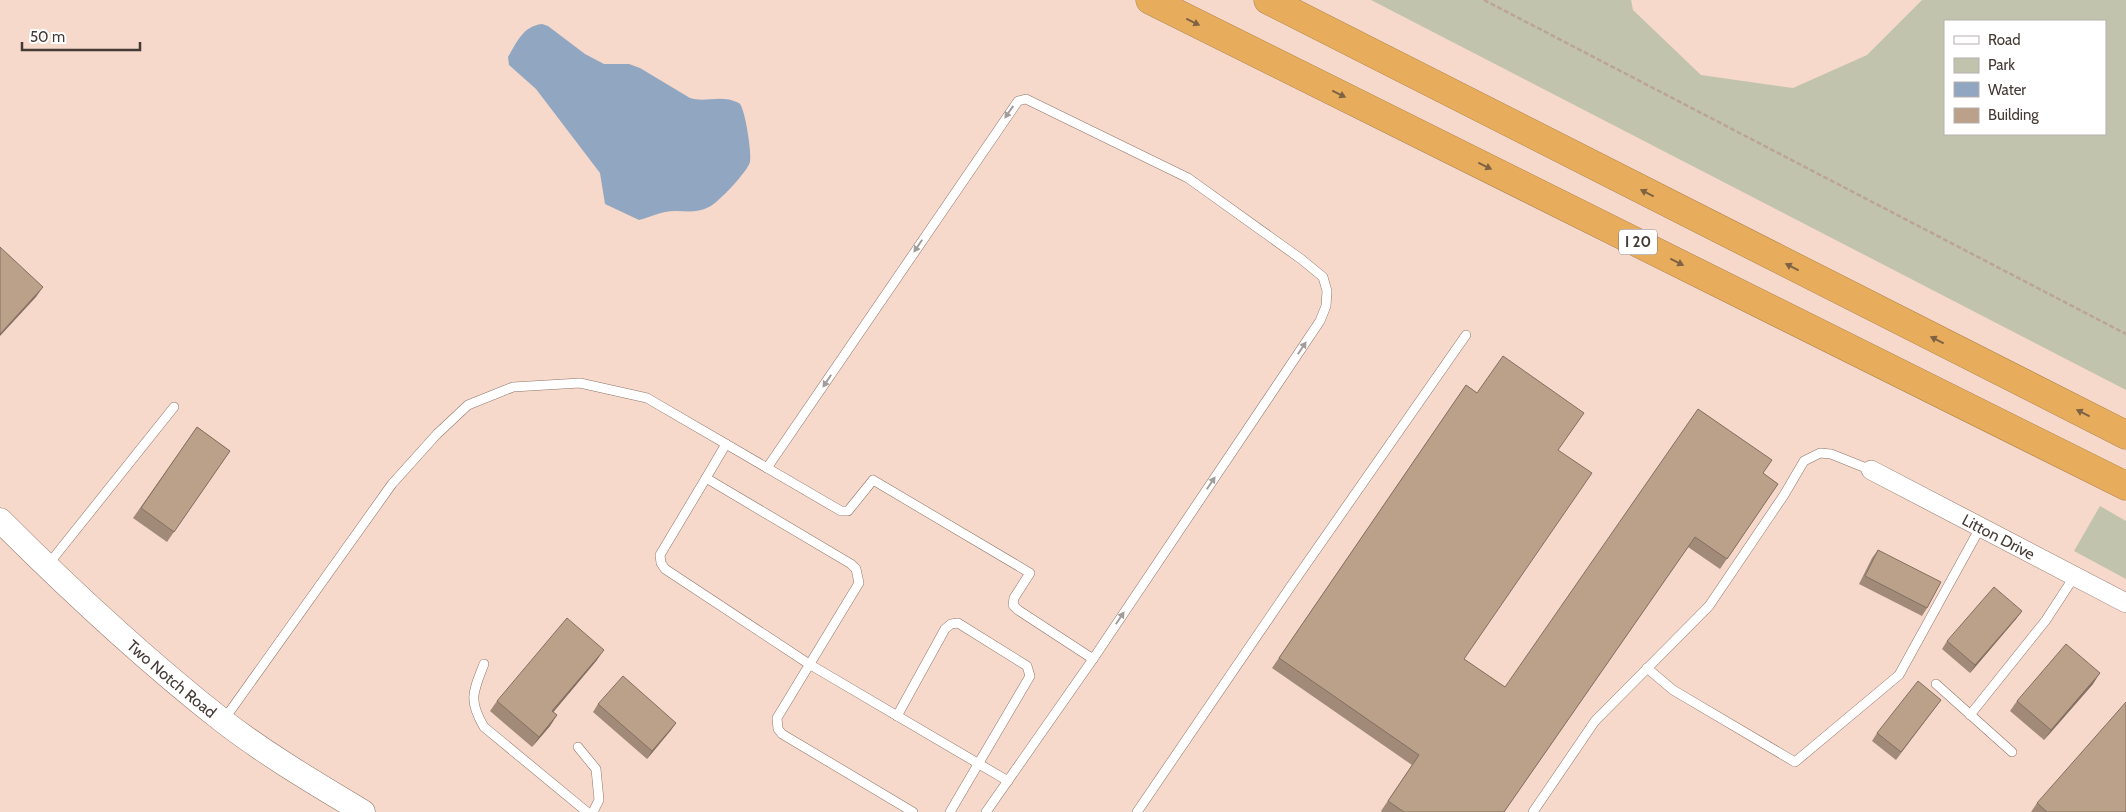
<svg xmlns="http://www.w3.org/2000/svg" width="2126" height="812" font-family="Cabin,sans-serif">
<style>
.green{fill:#c2c3ad;fill-rule:evenodd}
.water{fill:#91a7c1}
.lines{fill:none;stroke-linecap:round;stroke-linejoin:round}
.service-casing{stroke:#8f7569;stroke-width:10}
.minor-casing{stroke:#8f7569;stroke-width:20}
.tertiary-casing{stroke:#8f7569;stroke-width:25}
.motorway-casing{stroke:#af854e;stroke-width:29}
.path{stroke:#bba399;stroke-width:2.5;stroke-dasharray:5 2.5;stroke-linecap:butt}
.service{stroke:#fff;stroke-width:9}
.minor{stroke:#fff;stroke-width:19}
.tertiary{stroke:#fff;stroke-width:24}
.motorway{stroke:#e7ad5c;stroke-width:28}
.wall{fill:#a18a77}
.shaded-wall{fill:#837061}
.building{fill:#bba08a;stroke:#837061}
.oneway{fill:#7e6243}
.oneway2{fill:#a29c9a}
.labels{text-anchor:middle;stroke-width:4;stroke-linejoin:round;paint-order:stroke}
.shield{fill:#fff;stroke:#7e7572;stroke-width:1}
.shield-label{font-size:15px;font-weight:bold;fill:#463a35}
.street-label{font-size:16px;fill:#463a35;stroke:#fff}
</style>
<rect width="100%" height="100%" fill="#f6d9cb"/>
<g class="green">
<path d="M1371,0H1631L1633,10L1701,75L1793,88L1867,55L1922,0H2126V390ZM2105,21V134H1945V21Z"/>
<polygon points="2100,506 2126,521 2126,579 2074,551"/>
</g>
<path class="water" d="M542,24L548,26L585,54L604,64H629L640,68L690,98C706,103 721,94 739,103C745,107 752,154 750,162C748,171 718,203 709,207C694,215 680,209 665,212C656,214 647,218 639,220L605,204L600,173L536,89L509,65L508,57C517,42 523,26 542,24Z"/>
<g class="lines">
<defs>
<g id="service">
<polyline points="767,468 1018,101 1026,99 1188,178 1301,259 1323,277 1327,291 1326,306 1320,321 1093,659"/>
<polyline points="706,478 726,444"/>
<polyline points="47,566 174,407"/>
<path d="M484,664C473,692 468,700 484,727L587,812"/>
<polyline points="1647,668 1673,690 1795,762 1899,675 1980,528"/>
<polyline points="1936,684 2012,752"/>
<polyline points="1970,715 2046,620 2074,577"/>
<polyline points="897,716 945,629 951,624 958,623 1027,666 1030,676 950,812"/>
<polyline points="223,721 392,484 437,434 468,405 513,387 580,383 647,398 841,511 848,511 873,480 1030,573 1014,598 1013,605 1018,610 1093,659 986,812"/>
<polyline points="578,747 596,769 599,800 593,812"/>
<polyline points="913,812 782,734 778,729 777,718 859,583 856,569 851,564 706,478 660,555 661,563 665,569 809,664 1008,781"/>
<polyline points="1137,812 1293,583 1466,335"/>
<polyline points="1533,812 1595,721 1709,606 1784,495 1804,461 1820,453 1831,454 1871,470"/>
</g>
<g id="minor">
<path id="s1" d="M1871,470L2126,603"/>
</g>
<g id="tertiary">
<path id="s2" d="M0,520C70,590 144,659 223,721C267,755 315,783 363,812"/>
</g>
<g id="motorway">
<polyline points="1150,0 2126,486"/>
<polyline points="1268,0 2126,435"/>
</g>
</defs>
<use href="#service" class="service-casing"/>
<use href="#minor" class="minor-casing"/>
<use href="#tertiary" class="tertiary-casing"/>
<use href="#motorway" class="motorway-casing"/>
<polyline class="path" points="1484,0 2126,334"/>
<use href="#service" class="service"/>
<use href="#minor" class="minor"/>
<use href="#tertiary" class="tertiary"/>
<use href="#motorway" class="motorway"/>
</g>
<g class="wall">
<polygon points="1466,385 1558,450 1464,659 1505,687 1763,473 1778,484 1720,569 1688,547 1504,812 1382,812 1381,811 1412,765 1272,668"/>
<polygon points="197,427 230,451 167,542 133,518"/>
<polygon points="1878,550 1927,608 1922,616 1859,584 1872,558"/>
<polygon points="2022,611 2016,619 1970,673 1942,649 1947,641"/>
<polygon points="597,660 553,712 557,715 550,726 532,747 490,711 497,701"/>
<polygon points="2093,684 2044,740 2010,711 2017,701"/>
<polygon points="1941,700 1896,760 1872,741 1877,733"/>
<polygon points="598,704 676,723 671,730 647,759 593,712"/>
<polygon points="2037,803 2126,812 2031,812"/>
</g>
<g class="shaded-wall">
<polygon points="43,287 36,297 0,336 0,334"/>
<polygon points="2022,611 2016,619 1970,673 1975,665"/>
<polygon points="604,650 597,660 545,722 552,711"/>
<polygon points="2100,673 2093,684 2044,740 2051,730"/>
<polygon points="557,715 550,726 532,747 539,737"/>
<polygon points="676,723 671,730 647,759 652,751"/>
</g>
<g class="building">
<polygon points="0,247 43,287 0,334"/>
<polygon points="1503,356 1584,413 1558,450 1592,473 1464,659 1505,687 1698,409 1772,460 1763,473 1778,484 1727,559 1695,537 1504,812 1404,812 1388,801 1419,755 1279,658 1466,385 1477,393"/>
<polygon points="197,427 230,451 174,532 141,508"/>
<polygon points="1878,550 1941,582 1927,608 1865,576"/>
<polygon points="1994,587 2022,611 1975,665 1947,641"/>
<polygon points="567,618 604,650 552,711 557,715 539,737 497,701"/>
<polygon points="2066,644 2100,673 2051,730 2017,701"/>
<polygon points="623,676 676,723 652,751 598,704"/>
<polygon points="1918,681 1941,700 1901,752 1877,733"/>
<polygon points="2126,702 2126,812 2047,812 2037,803"/>
</g>
<defs><path id="oneway-solid" d="M-6-.8H1V-3.2L6.5 0L1 3.2V.8H-6Z" transform="scale(1.25)"/></defs>
<g class="oneway">
<use href="#oneway-solid" transform="translate(1193 22) rotate(26)"/>
<use href="#oneway-solid" transform="translate(1339 94) rotate(26)"/>
<use href="#oneway-solid" transform="translate(1485 166) rotate(26)"/>
<use href="#oneway-solid" transform="translate(1647 193) rotate(-153)"/>
<use href="#oneway-solid" transform="translate(1677 262) rotate(27)"/>
<use href="#oneway-solid" transform="translate(1792 267) rotate(-153)"/>
<use href="#oneway-solid" transform="translate(1937 340) rotate(-153)"/>
<use href="#oneway-solid" transform="translate(2083 413) rotate(-153)"/>
</g>
<g class="oneway2">
<use href="#oneway-solid" transform="translate(1009 112) rotate(125)"/>
<use href="#oneway-solid" transform="translate(918 246) rotate(124)"/>
<use href="#oneway-solid" transform="translate(1302 348) rotate(-56)"/>
<use href="#oneway-solid" transform="translate(827 381) rotate(124)"/>
<use href="#oneway-solid" transform="translate(1211 483) rotate(-56)"/>
<use href="#oneway-solid" transform="translate(1120 618) rotate(-56)"/>
</g>
<g class="labels">
<rect class="shield" x="1619" y="229.5" width="38" height="25" rx="4"/>
<g class="shield-label">
<text x="1638" y="247">I 20</text>
</g>
<g class="street-label">
<text dy="6" stroke="none"><textPath href="#s1" startOffset="144">Litton Drive</textPath></text>
<text dy="6" stroke="none"><textPath href="#s2" startOffset="234">Two Notch Road</textPath></text>
</g>
</g>
<rect x="1944" y="20" width="162" height="115" fill="#ffffff" stroke="#b5b0ae"/>
<rect x="1954" y="36" width="25" height="8" fill="#ffffff" stroke="#b5b0ae"/>
<text x="1988" y="45" font-size="15" fill="#463a35">Road</text>
<rect x="1954" y="58" width="25" height="15" fill="#c2c3ad" stroke="#b5b0ae"/>
<text x="1988" y="70" font-size="15" fill="#463a35">Park</text>
<rect x="1954" y="82" width="25" height="15" fill="#91a7c1" stroke="#b5b0ae"/>
<text x="1988" y="95" font-size="15" fill="#463a35">Water</text>
<rect x="1954" y="108" width="25" height="15" fill="#bba08a" stroke="#b5b0ae"/>
<text x="1988" y="120" font-size="15" fill="#463a35">Building</text>
<path d="M22 42v8h118v-8" fill="none" stroke="#463a35" stroke-width="2.5"/>
<text x="30" y="42" font-size="15" fill="#463a35" stroke="#ffffff" stroke-width="4" paint-order="stroke">50 m</text>
</svg>
